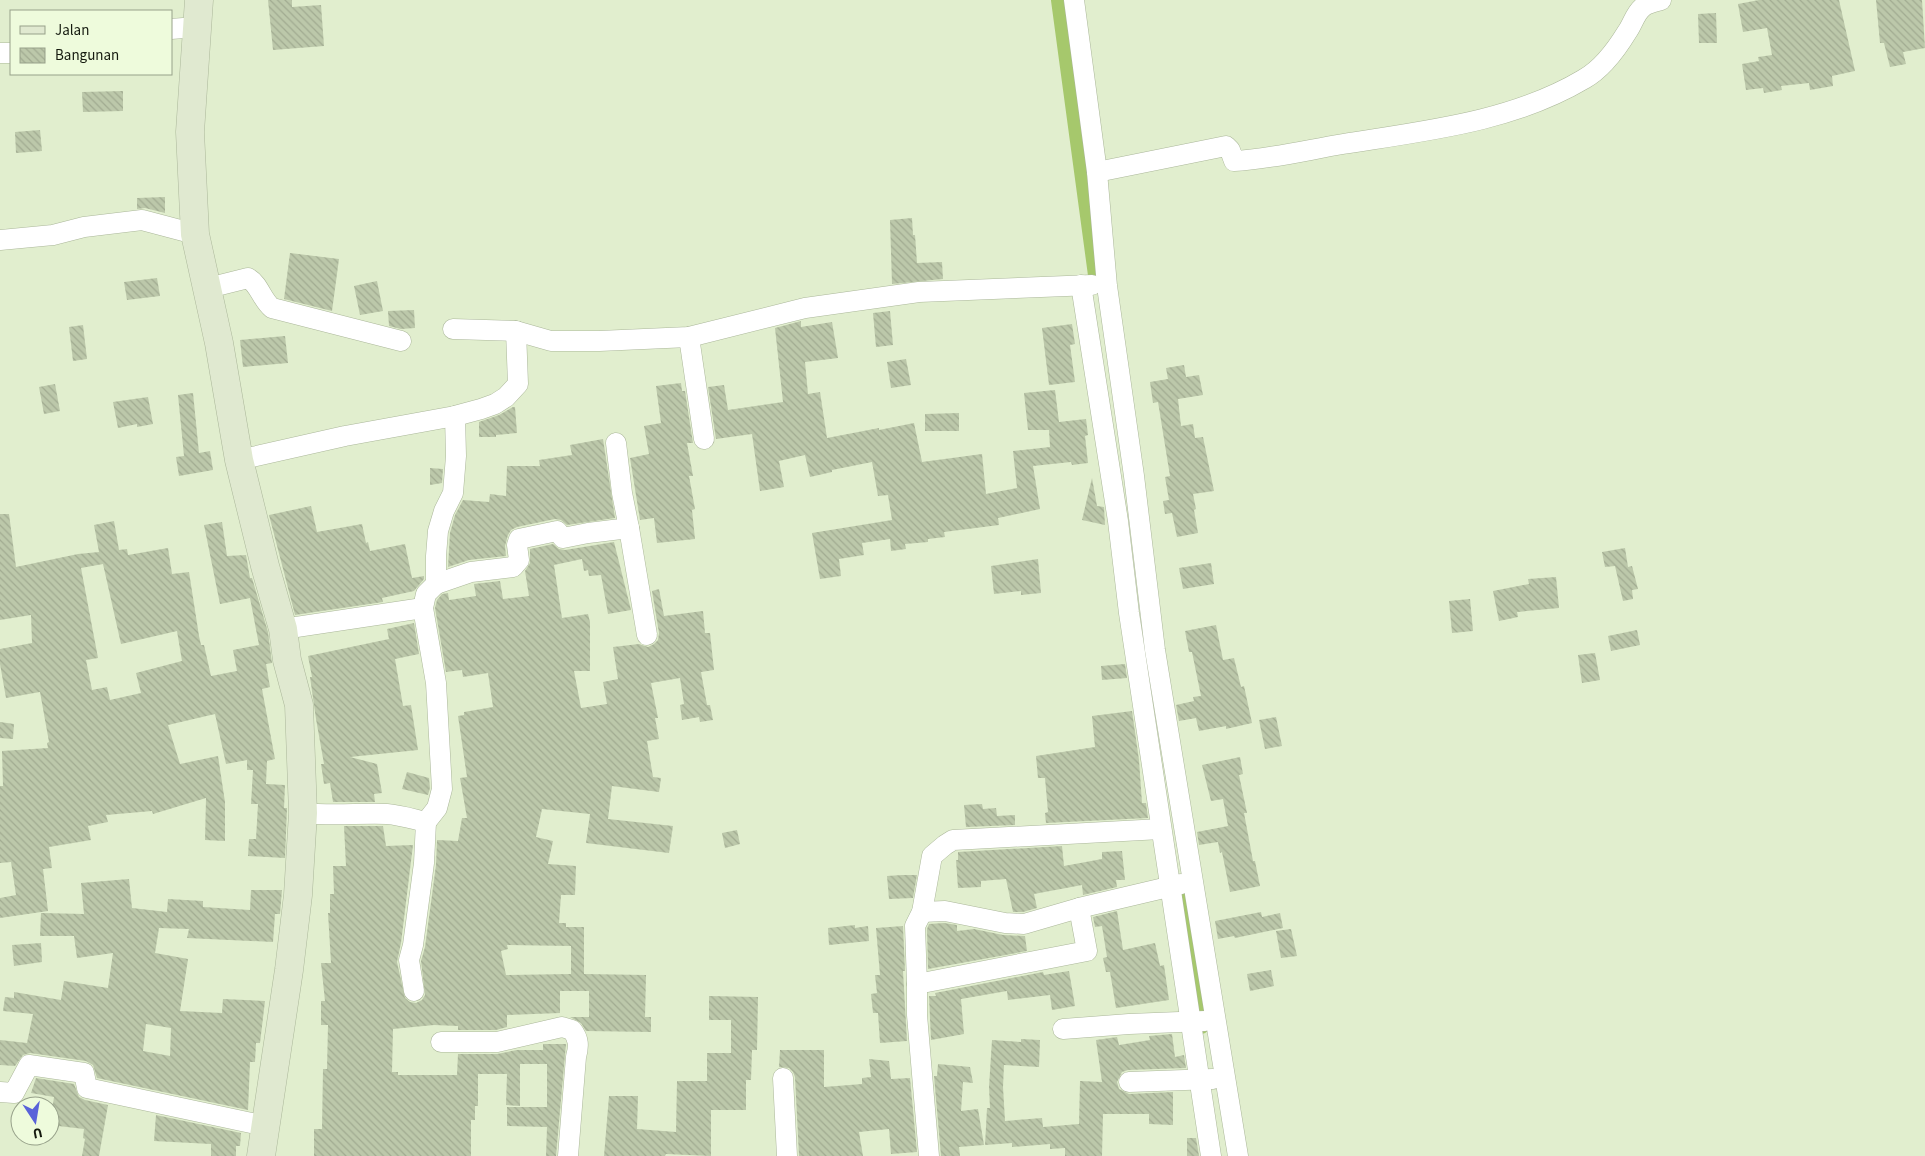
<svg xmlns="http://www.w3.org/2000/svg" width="1925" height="1156" font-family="'Source Sans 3',sans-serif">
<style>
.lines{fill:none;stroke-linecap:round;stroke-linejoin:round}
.canal{stroke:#a6c86c;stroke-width:18}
.building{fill:url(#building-back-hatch);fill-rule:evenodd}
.street-casing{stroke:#abb79a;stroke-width:21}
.secondary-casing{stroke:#abb79a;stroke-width:29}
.street{stroke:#fff;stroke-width:20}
.secondary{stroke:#e0e9d0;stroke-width:28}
</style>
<defs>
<pattern id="building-back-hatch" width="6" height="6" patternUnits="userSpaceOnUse" patternTransform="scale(1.25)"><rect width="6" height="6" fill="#bcc8aa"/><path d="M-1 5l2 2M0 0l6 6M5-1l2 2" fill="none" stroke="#a1ab91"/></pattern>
</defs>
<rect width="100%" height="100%" fill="#e1eece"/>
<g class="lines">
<g class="canal">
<polyline points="1060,0 1097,275"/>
<polyline points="1184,884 1201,1025"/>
</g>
</g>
<g class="building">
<polygon points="268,0 292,0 292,7 321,5 324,46 273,50"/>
<polygon points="1759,0 1839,0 1855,71 1832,76 1833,86 1810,90 1809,83 1781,86 1782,90 1764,93 1763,88 1746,90 1742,64 1759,61 1758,57 1772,55 1767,28 1743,32 1738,4"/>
<polygon points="1876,0 1922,0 1925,48 1903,52 1906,64 1890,67 1884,43 1880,43"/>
<polygon points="1716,13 1717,43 1699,43 1698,14"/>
<polygon points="123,91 123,111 83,112 82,92"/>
<polygon points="40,130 42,151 16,153 15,132"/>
<polygon points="165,197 165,213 145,208 137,209 137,198"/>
<polygon points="912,218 913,235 915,235 917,263 942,262 943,279 892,284 890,220"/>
<polygon points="290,253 339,259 332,311 284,299"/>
<polygon points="157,278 160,296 127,300 124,282"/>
<polygon points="377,281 383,311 360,315 354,286"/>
<polygon points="414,310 415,328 401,329 389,326 388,311"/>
<polygon points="890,311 893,345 876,347 873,313"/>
<polygon points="801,321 801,327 832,322 838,358 805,362 808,394 820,392 827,438 879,428 879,430 914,423 922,462 982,454 986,494 1017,488 1013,451 1050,447 1049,430 1028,430 1024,393 1055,390 1059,422 1086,419 1088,435 1085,436 1088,463 1072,465 1071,462 1033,466 1040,509 998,518 999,525 944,532 945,537 928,539 928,542 905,544 906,549 891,551 890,539 862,543 864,555 839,559 841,576 820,579 812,533 892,520 888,495 878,496 872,462 832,470 832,472 810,477 805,455 779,461 784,487 760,491 752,434 716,439 708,387 724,385 728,410 783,402 775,328"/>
<polygon points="1072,324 1075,344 1070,345 1075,382 1049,385 1042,328"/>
<polygon points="83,325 87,359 73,361 69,327"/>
<polygon points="285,336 288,363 243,367 240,340"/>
<polygon points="906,359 911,385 891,388 887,362"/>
<polygon points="1184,365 1186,377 1199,375 1203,395 1178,399 1181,426 1193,424 1195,438 1203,437 1214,491 1193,494 1196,509 1194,510 1198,533 1177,537 1172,513 1165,514 1163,501 1169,500 1165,477 1170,476 1158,402 1153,403 1150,382 1168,379 1166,368"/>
<polygon points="681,383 682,391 685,391 693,443 687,443 693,476 689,476 695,509 692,510 695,539 657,543 654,518 640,520 630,458 649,454 644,426 661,423 656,386"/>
<polygon points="55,384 60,411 44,414 39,387"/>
<polygon points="193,393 199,453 210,451 213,470 179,476 176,457 184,456 178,395"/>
<polygon points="148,397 153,424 137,427 137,424 118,428 113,402"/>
<polygon points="513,407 515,407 517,433 496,435 496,437 479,437 479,422 499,415"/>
<polygon points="959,413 959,431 925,431 925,414"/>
<polygon points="603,439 615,518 567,525 561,520 555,519 517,527 511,530 508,535 505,546 506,556 469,560 448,567 450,533 455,515 463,500 489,502 490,494 506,496 507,466 540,466 539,460 572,455 570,445"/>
<polygon points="430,468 443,469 442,483 430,485"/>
<polygon points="1092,478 1097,506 1104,507 1105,525 1082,520"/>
<polygon points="311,506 317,532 362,524 366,543 368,542 370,551 405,544 412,578 424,576 424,579 414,591 382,598 383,602 295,615 269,515"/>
<path d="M0,514H9L16,567L78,554L99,552L94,525L114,521L119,550L127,549L128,555L168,548L172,574L189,572L199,636L201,645H204L211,676L237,671L233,650L259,645L250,598L220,604L204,525L222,522L227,556L246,555L250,578H252L268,632L272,663L266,664L270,687L262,689L275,759L267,761L266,784L285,785L284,808H287L285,858L248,856L249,839H256L258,804H251L253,770H247V760L226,764L215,714L168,725L180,764L218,756L225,802V841L205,840L206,798L153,814L152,811L106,815L108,822L88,826L91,840L49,847L52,868L43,869L48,911L0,918V898L16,895L11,862L0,863V786H3L2,751L48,748L47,743L49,742L40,692L6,698L0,664V649L32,643L31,615L0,620ZM103,564L121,644L177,631L182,661L136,673L141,693L110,700L107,687L92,690L86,660L98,658L81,568Z"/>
<path d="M614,542L631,610L608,614L601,575L589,576L588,570L584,571L582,559L554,565L562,618L588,614L590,622V671H574L581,708L607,704L603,682L618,679L613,647L639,644L648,647L654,644L658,640L659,633L652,591L659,589L664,616L703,611L705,633H710L714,670L701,672L707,705H710L713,720L700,722L699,717L682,720L680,705L684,704L680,678L651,683L658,718H655L659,739L647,741L653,777L661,778L659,792L612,786L608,819L673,826L669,853L586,843L590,814L542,809L536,837L553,841L548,864L576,866L575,895H561L559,923H566V927H584V974L646,975L645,1017H651V1032L586,1031L581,1023L570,1017H589V991H560V1013L507,1015V1027L496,1030H458V1026L434,1025L393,1029L392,1072H398V1075H457L458,1054H497L517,1050H543V1044H566L556,1156H546L547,1127L507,1126V1107H547V1064H520V1106L506,1105L507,1074H478V1106H475V1120H471V1156H314V1129H322L323,1069H327L328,1025H321V1001H325L321,963H331L328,913H330V894H334L333,866H346L344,826H383L386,846L413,845L401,943L397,962L405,998L410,1002L416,1003L422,1000L425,995L421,961L425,947L436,865L437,840L458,841L462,818H467L460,778L467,777L458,716L464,715V712L493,707L488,673L463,677L462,670L446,672L435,608L437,600L442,594L448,593L449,600L476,596L474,584L500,581L503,599L529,596L525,571L530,563V549L553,544L559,549L565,550ZM507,945L571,946V974L506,975L501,951L508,949Z"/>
<polygon points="1625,548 1628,567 1632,566 1638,589 1632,590 1633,599 1623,601 1615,566 1605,567 1602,552"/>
<polygon points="1038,559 1041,593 1021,595 1021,591 994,594 991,566"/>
<polygon points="1211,563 1214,584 1183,589 1179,568"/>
<polygon points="1556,577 1559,608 1517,612 1518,617 1499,621 1493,591 1529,584 1528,579"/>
<polygon points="1470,599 1473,631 1452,633 1449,601"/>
<polygon points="414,623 419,654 395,659 403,706 411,705 418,750 350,757 377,764 382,793 374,794 375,802 333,802 330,783 324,784 321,764 324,764 316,719 310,677 312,677 308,656 389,639 387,629"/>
<polygon points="1216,625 1223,660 1234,658 1241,687 1244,686 1252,723 1226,729 1226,726 1199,731 1196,718 1179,721 1176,705 1194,701 1193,697 1201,696 1192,652 1189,652 1185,631"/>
<polygon points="1637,630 1640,645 1611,651 1608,636"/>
<polygon points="1595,653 1600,680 1582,683 1578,655"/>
<polygon points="1125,664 1127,678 1102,680 1101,666"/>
<polygon points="1132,711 1139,760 1142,803 1146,803 1148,818 1046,823 1045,813 1048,812 1045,778 1038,778 1036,756 1095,747 1092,716"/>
<polygon points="1276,717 1282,746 1265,749 1259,720"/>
<polygon points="0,722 14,724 13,739 0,738"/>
<polygon points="1240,757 1243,774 1239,775 1247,813 1244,813 1253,861 1255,861 1260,886 1230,892 1222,852 1220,853 1218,842 1199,845 1197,832 1228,826 1223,799 1211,801 1202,765"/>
<polygon points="407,772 429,778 430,788 428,795 402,789"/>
<polygon points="982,804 983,809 996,808 997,816 1015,815 1015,825 966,827 964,805"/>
<polygon points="737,830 740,844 725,848 722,833"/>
<polygon points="1062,846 1064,866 1102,859 1102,852 1122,851 1125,880 1116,880 1117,887 1083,895 1082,885 1034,894 1037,908 1023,912 1013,912 1006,879 981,881 981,887 958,888 956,860 958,860 958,852"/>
<polygon points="902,875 917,875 913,898 889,899 887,876"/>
<path d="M129,879L132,908L167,912L168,899L203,901V907L250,910L251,890H282L280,914H275L273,942L187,938L189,929L159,928L155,953L188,959L180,1011L222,1013L223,999L265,1001L260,1043H256L255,1062H250L248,1110L97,1078L93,1065L86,1061L30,1053L23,1055L15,1066L0,1065V1040L27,1043L33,1014L3,1011L5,997L14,998V992L61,1000L64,981L108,988L113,953L77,958L74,936H40L41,913L84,914L81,883ZM146,1024L171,1028L170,1056L143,1051Z"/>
<polygon points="1117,911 1123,950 1155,943 1160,966 1164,965 1169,1000 1116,1008 1110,972 1106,972 1103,958 1107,957 1102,926 1095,927 1093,917"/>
<polygon points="1261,912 1262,917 1280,913 1283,928 1235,938 1234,936 1218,939 1215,921"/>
<polygon points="944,923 957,925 957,931 974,929 1003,935 1025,936 1027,951 928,969 927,929 929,924"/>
<polygon points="855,925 855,928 868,926 869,941 829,945 828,928"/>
<polygon points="903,926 905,971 903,971 907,1041 880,1043 878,1013 873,1013 871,994 877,993 875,975 880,975 876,928"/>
<polygon points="1291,929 1297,956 1281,958 1276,931"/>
<polygon points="41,943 42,962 14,966 12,945"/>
<polygon points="1271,970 1274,986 1250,991 1247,974"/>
<polygon points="1069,971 1075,1006 1052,1010 1050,995 1008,1000 1007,991 961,999 964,1034 931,1040 929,996 936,996 935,993 1043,972 1044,975"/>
<polygon points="709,996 758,997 757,1050 752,1050 751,1080 746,1080 746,1110 711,1110 711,1156 666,1154 665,1156 604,1156 609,1096 638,1096 637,1129 676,1132 677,1081 707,1081 707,1053 731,1053 731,1020 709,1020"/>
<polygon points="1172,1034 1175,1057 1184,1055 1186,1068 1128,1070 1122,1072 1117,1082 1119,1089 1129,1094 1173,1092 1173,1125 1149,1124 1149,1114 1103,1114 1102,1156 1065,1156 1065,1148 1050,1149 1050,1144 1012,1147 1012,1143 985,1145 987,1108 990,1108 989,1087 992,1040 1021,1042 1021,1039 1040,1040 1039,1067 1004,1065 1003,1087 1005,1121 1042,1118 1043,1127 1079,1124 1080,1081 1102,1082 1096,1040 1117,1037 1119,1045 1150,1040 1149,1036"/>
<polygon points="780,1050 824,1050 824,1087 862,1084 862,1078 871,1077 869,1059 889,1061 891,1079 910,1078 917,1152 891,1154 889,1129 859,1132 863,1156 799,1156 795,1077 793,1072 789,1068 779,1067"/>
<polygon points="938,1064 970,1067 973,1083 963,1082 961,1111 978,1109 984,1145 959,1147 960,1156 941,1156 934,1076 937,1076"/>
<polygon points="36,1078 74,1084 79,1097 85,1100 108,1105 99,1156 82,1156 85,1139 83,1138 84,1129 50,1125 54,1097 31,1093"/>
<polygon points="156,1115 241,1133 240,1146 236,1146 236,1156 211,1156 211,1144 154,1141"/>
<polygon points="1187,1138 1196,1138 1199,1156 1187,1156"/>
</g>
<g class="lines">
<defs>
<g id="street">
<polyline points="1074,0 1097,172 1107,286 1134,476 1155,650 1238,1156"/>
<polyline points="171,29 196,27"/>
<polyline points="0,53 11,53"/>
<path d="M1097,172L1226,146L1230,150L1234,161C1271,159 1307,150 1343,144C1424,131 1512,122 1584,79C1602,69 1616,50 1627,32C1633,24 1635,13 1643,7C1648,3 1655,2 1661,0"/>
<polyline points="0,240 53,235 84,227 142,220 195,234"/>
<polyline points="1081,285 1118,521 1129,613 1211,1156"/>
<path d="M208,288L248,278C259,284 262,300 272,308L401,341"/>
<polyline points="453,329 516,331 551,341 599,341 689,337 805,308 919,292 1092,285"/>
<polyline points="689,337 704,439"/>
<polyline points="239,460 345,436 455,416 481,409 495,404 506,397 518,384 516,331"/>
<polyline points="629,528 647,635"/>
<polyline points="436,584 471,572 513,567 519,560 517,545 519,539 557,531 563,538 588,533 629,528 622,493 616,443"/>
<polyline points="283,629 423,608"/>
<path d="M303,813C331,816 359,813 387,814C400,815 413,819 426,822L424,863L413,945L409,960L414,991"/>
<polyline points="426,822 437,808 442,789 436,683 423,608 426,594 436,584 436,556 438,531 444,511 453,493 456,456 455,416"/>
<polyline points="922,912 945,911 1005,923 1024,924 1079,908 1181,884"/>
<polyline points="917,984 1087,951 1079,908"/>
<polyline points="1063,1029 1129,1024 1205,1021"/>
<path d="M441,1042H497L562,1027L572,1030C579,1039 579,1046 576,1057L568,1156"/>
<polyline points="783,1078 787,1156"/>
<polyline points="1129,1082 1213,1079"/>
<polyline points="0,1092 14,1093 29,1065 84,1073 87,1088 265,1126"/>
<polyline points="929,1156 917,1015 917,984 915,926 922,912 932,856 945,845 953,840 1161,829"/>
</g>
<polyline id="secondary" points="199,0 190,132 195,234 219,343 239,460 265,566 283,629 287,660 299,705 303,813 298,895 289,970 261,1156"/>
</defs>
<use href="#street" class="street-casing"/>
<use href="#secondary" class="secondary-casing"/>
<use href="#street" class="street"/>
<use href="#secondary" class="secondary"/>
</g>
<rect x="10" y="10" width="162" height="65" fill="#eefbdc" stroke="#97a18a"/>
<rect x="20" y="26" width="25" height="8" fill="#e0e9d0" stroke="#97a18a"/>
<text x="55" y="35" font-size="15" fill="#151a0f">Jalan</text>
<rect x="20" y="48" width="25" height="15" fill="url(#building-back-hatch)" stroke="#97a18a"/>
<text x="55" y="60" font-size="15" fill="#151a0f">Bangunan</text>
<g transform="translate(35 1121) rotate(168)"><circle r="24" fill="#eefbdc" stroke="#97a18a"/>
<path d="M0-4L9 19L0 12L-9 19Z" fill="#5962d9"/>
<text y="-8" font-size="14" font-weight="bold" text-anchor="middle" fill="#151a0f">U</text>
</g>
</svg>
